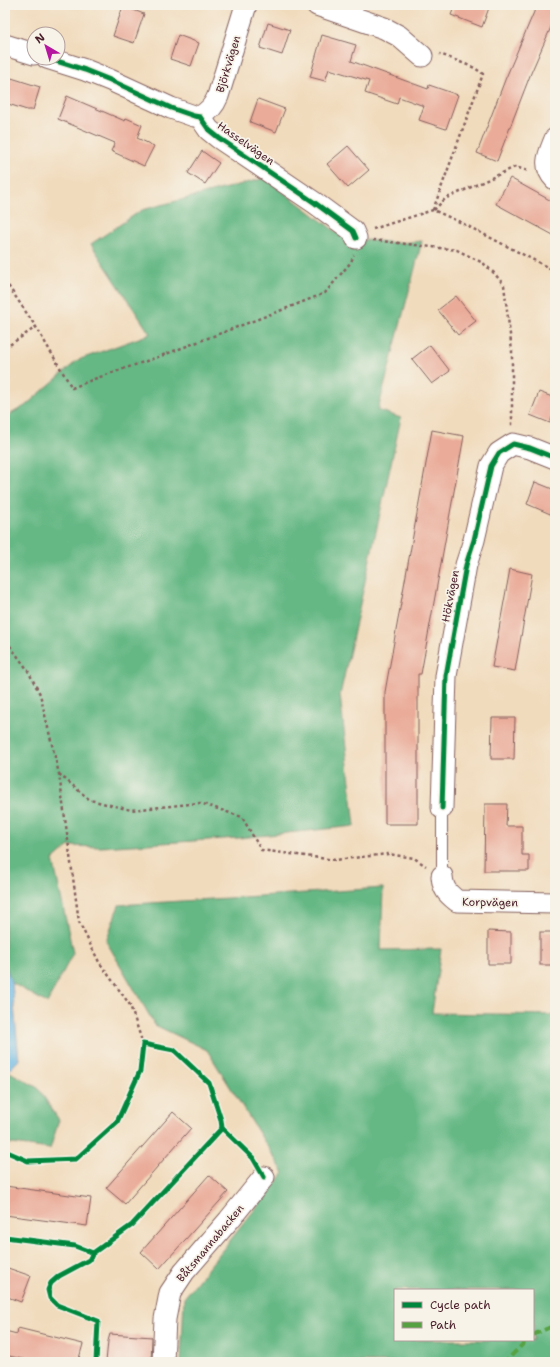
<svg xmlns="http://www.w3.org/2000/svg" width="560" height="1367" font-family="'Shantell Sans',sans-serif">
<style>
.forest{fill:#65b884;stroke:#586c58;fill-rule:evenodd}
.water{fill:#69b8e3;stroke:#5a6c87}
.building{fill:#eaab99}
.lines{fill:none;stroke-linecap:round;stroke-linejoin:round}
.service-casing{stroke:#84615e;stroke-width:12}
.minor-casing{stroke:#84615e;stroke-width:23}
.path{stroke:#84615e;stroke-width:2.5;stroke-dasharray:3 3;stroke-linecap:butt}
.service{stroke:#fff;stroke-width:10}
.minor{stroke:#fff;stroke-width:21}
.quiet{stroke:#56a243;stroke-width:4;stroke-dasharray:8 4;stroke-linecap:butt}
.cycleway-casing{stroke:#f7f3e8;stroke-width:8}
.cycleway{stroke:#00873e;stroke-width:5}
.labels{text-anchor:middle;stroke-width:3.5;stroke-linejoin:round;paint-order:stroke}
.street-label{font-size:11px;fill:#4a1f2b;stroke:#f7f3e8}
</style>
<rect width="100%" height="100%" fill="#f7f3e8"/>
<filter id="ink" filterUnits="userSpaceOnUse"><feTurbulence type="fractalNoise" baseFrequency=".025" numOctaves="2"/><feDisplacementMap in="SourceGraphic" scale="8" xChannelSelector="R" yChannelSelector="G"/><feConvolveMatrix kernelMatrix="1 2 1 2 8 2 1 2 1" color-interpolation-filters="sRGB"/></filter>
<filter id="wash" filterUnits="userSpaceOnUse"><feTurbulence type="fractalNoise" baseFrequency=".012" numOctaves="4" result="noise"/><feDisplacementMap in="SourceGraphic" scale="16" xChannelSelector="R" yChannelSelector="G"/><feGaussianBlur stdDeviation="0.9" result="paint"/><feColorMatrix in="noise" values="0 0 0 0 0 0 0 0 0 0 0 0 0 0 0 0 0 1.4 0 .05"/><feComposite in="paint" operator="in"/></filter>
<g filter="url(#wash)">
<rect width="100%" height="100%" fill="#f1dbbd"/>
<g class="forest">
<polygon points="265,178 344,238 399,243 422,241 378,410 401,418 340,695 355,826 239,838 101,847 69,846 53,860 73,953 47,1003 12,983 5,965 5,417 25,406 78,360 150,334 91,244 142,210"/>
<path d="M383,888L381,950L441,949L432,1013L555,1015V1362H181L184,1298L284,1173L207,1050L155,1025L106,941L119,905ZM395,1290H533V1340H395Z"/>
<polygon points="8,1071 38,1088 59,1120 50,1149 5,1143 5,1074"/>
</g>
<polygon class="water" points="5,965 12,983 19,1060 5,1074"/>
<g id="blocks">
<g class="building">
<polygon points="455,5 490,5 482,27 451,15"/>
<polygon points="537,5 555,5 555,18 531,73 497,161 477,153 505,80"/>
<polygon points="123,6 144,14 134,43 113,36"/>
<polygon points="268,23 290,30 282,55 260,48"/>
<polygon points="178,35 199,43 191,66 170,59"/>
<polygon points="322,35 356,45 351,61 428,89 429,85 458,95 446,129 419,120 424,106 399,97 397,104 365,93 369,81 329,69 325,81 310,77"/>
<polygon points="5,76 40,87 33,110 27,110 5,103"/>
<polygon points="67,96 125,121 126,118 142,125 137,138 154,146 144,166 111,151 115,143 58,119"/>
<polygon points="258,99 285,109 276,132 250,122"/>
<polygon points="348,146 369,170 348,188 327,164"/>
<polygon points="202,151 219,163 205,184 188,173"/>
<polygon points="510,178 555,203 555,236 496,204"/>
<polygon points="456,296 476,321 458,335 438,310"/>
<polygon points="430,345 450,371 432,384 412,359"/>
<polygon points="539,392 555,398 555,410 550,423 530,415"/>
<polygon points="432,430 464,436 421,674 418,674 418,824 385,824 385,692"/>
<polygon points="535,482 555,490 555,516 527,504"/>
<polygon points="510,569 532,574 515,671 492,667"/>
<polygon points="492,718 515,718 514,759 491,759"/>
<polygon points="485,804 507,804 506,826 522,826 522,855 529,855 529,871 484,871"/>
<polygon points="488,931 511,932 511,964 488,964"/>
<rect x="540" y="932" width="15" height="33"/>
<polygon points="173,1112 191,1128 125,1204 106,1188"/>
<polygon points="209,1175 228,1192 159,1269 141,1252"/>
<polygon points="5,1186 91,1198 87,1226 5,1215"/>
<polygon points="5,1267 31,1276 21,1302 5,1296"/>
<polygon points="18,1328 83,1344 78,1362 35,1362 5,1355 5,1331 17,1334"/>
<polygon points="110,1334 152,1337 151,1362 106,1362 108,1341"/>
</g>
</g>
</g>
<g filter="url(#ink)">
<use href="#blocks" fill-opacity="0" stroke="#84615e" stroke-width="1"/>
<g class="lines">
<defs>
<polyline id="service" points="442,808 442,876"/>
<g id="minor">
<polyline points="317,5 384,28 399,36 422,56"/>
<polyline points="5,45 34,54"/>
<polyline points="47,58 85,70 110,80 171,108 194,116 200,117 209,130 219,138 315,203 353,231 356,238"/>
<path d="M200,117C209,111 214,106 218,96L246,5"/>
<path d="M555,139C549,154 542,166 555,179"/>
<polyline points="442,808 446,676 466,565 474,540 491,466 499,453 513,444 530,448 555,458"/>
<path d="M442,876C443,889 447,893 457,901L555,903"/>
<polyline points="163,1362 165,1319 170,1293 184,1272 229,1220 264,1177"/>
</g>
</defs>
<use href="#service" class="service-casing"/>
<use href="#minor" class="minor-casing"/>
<g class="path">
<polyline points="433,210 483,74 475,68 440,54"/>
<polyline points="434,210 445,199 515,167 529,171"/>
<polyline points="373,229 433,210 460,222 555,271"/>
<polyline points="373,240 457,250 483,263 494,273 504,285 512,351 512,426"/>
<polyline points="5,281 36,327 72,388 94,379 158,357 295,305 325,293 351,262 354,255"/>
<polyline points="5,348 36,327"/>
<polyline points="5,642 10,646 27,669 40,694 59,774 79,922 99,962 130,1005 143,1044"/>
<polyline points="59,774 90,800 131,810 200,803 242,817 261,850 335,860 388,854 414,858 426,866"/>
</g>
<use href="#service" class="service"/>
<use href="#minor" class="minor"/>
<g class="quiet">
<polyline points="533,1335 555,1325"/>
<polyline points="501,1362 506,1361 527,1340"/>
</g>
<defs>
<g id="cycleway">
<polyline points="47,58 85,70 110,80 171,108 194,116 200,117 209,130 219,138 315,203 353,231 356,238"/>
<polyline points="442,808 446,676 466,565 474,540 491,466 499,453 513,444 530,448 555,458"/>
<polyline points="5,1151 28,1161 76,1159 117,1122 140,1071 143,1044 174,1050 209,1083 221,1120 222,1128 253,1158 264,1177"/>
<polyline points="5,1237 75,1246 93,1253"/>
<polyline points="96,1362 98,1321 57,1305 50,1298 48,1290 51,1283 59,1276 89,1260 93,1253 132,1225 222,1128"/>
</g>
</defs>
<use href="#cycleway" class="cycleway-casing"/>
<use href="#cycleway" class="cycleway"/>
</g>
</g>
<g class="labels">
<g class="street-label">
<text transform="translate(228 64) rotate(-73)" y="4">Björkvägen</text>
<text transform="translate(246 143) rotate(35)" y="4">Hasselvägen</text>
<text transform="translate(450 596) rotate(-79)" y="4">Hökvägen</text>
<text transform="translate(490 902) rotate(1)" y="4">Korpvägen</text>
<text transform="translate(210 1243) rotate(-50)" y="4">Båtsmannabacken</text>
</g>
</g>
<rect width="560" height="1367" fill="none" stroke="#f7f3e8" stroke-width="20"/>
<rect x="394" y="1289" width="140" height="52" fill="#f7f3e8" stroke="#b29e9c"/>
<rect x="402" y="1302" width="20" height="6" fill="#00873e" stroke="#b29e9c"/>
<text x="430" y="1309" font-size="12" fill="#4a1f2b">Cycle path</text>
<rect x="402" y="1322" width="20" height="6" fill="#56a243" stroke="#b29e9c"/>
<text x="430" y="1329" font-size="12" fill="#4a1f2b">Path</text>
<g transform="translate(46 46) rotate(322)"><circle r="19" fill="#f7f3e8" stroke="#b29e9c"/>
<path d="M0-3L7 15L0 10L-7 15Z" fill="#b5179e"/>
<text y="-6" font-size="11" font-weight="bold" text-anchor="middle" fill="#4a1f2b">N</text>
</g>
</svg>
